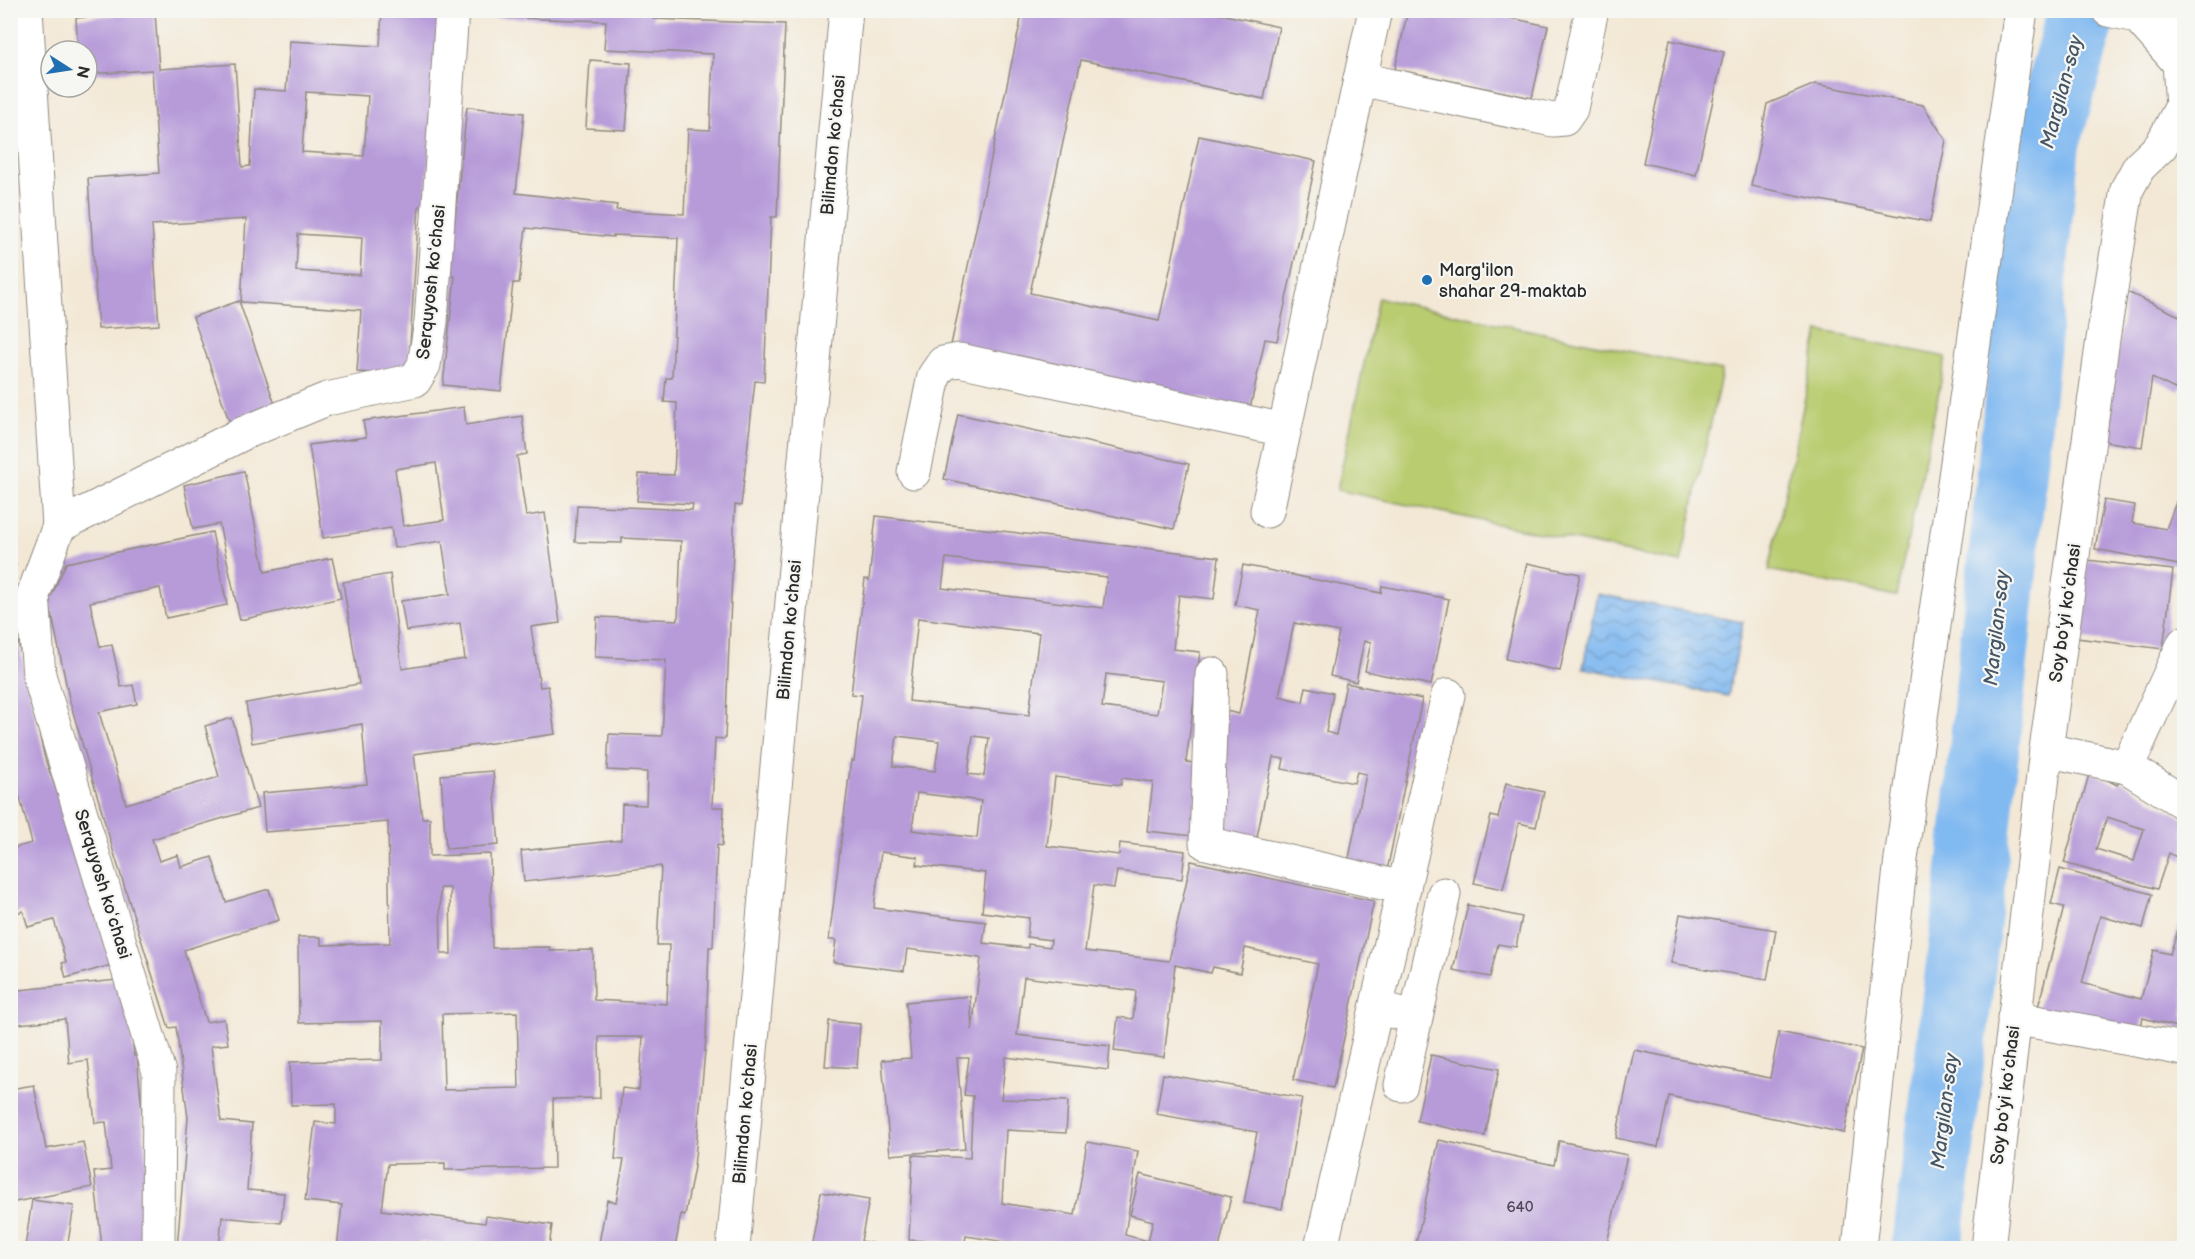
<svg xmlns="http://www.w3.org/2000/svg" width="2195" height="1259" font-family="'Balsamiq Sans',sans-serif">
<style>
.grass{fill:#b9cc6f;stroke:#727c4d;stroke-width:1.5}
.water{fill:url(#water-waves);stroke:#56728e;stroke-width:1.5}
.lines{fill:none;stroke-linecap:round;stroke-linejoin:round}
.river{stroke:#81b9f1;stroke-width:70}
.building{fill:#b79bd9;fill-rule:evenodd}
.minor-casing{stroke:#8f8a80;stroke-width:35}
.major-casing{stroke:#8f8a80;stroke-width:35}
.minor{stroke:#fff;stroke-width:33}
.major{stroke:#fff;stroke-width:33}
.poi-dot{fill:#1f6fb2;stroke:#f6f6f2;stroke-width:2}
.labels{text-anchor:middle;stroke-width:4.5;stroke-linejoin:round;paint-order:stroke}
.number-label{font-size:15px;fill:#4e4756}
.street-label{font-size:18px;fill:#2b2b2b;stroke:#f6f6f2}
.poi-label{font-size:18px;fill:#2b2b2b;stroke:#f6f6f2;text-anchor:start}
.water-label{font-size:20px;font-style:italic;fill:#455666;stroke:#f6f6f2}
</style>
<defs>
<pattern id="water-waves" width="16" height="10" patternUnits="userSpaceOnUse" patternTransform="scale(1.5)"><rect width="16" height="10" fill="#81b9f1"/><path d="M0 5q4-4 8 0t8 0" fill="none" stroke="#6a97c3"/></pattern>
</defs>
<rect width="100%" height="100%" fill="#f6f6f2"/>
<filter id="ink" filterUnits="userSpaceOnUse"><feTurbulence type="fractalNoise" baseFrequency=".0167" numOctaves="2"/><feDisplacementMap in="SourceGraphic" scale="12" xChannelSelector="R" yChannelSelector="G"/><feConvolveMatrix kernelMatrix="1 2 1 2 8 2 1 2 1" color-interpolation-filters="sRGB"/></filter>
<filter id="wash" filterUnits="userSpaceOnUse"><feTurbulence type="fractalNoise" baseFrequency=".008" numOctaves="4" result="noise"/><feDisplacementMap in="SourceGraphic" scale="24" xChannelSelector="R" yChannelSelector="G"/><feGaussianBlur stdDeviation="1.35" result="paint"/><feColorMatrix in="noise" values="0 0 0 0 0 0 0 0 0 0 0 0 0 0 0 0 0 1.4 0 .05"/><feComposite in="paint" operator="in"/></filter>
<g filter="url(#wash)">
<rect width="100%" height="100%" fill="#f3e8d5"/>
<g class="grass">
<polygon points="1378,298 1722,371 1681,563 1337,490"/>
<polygon points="1819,331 1946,357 1896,596 1769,570"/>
</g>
<polygon class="water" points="1597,594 1743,622 1728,696 1583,668"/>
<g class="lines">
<polyline class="river" points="1927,1248 1971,880 2045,143 2083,10"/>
</g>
<g id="blocks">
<g class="building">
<path d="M382,10H444L425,206H419L408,375L357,372L361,310L241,302L246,219L152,225L159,325L98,329L88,178L159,173L152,70L87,74V51H78L76,18L155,12L159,69L235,64L242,167L250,166L254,89L286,91L290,41L380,46ZM306,92L368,96L364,156L302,152ZM298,234L362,238L360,275L296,271Z"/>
<path d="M485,10H654L653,19L785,24L777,217H771L764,382L755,381L741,506L735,505L725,739L715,738L712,807H724L722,846L717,845L713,947H709L706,1039L701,1096L694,1167L685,1215L681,1214L675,1248H598L607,1200L616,1202L624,1160L615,1159L622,1088L639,1090L643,1037H599L600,1098L553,1099L554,1168L445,1170V1163L388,1164L382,1210L485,1223L486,1216L552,1225L549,1248H471L417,1242L416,1248H337L342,1205L305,1201L315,1122L336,1124V1104L291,1105L290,1062L382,1060V1021L299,1023L298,937H321V945L390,943L388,822L265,832L262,793L367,784L362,724L252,743L246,703L359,684L343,582L390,574L402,669L465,659L460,623L406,631L401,601L450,594L442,541L394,548L391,528L323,538L309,445L366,437L363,421L464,407L466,425L522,416L527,454L517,456L526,516L545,513L560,623L531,627L540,687L548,686L555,734L414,754L422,818H430V856L490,854L492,948L550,947V951L593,950L594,1000L667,1004L669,945H657L661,866L524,882L521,851L621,840L622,804L646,805L647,772L607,770L609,734L662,736L666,660L595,657L597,617L678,620L681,541L622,538V543L575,542L577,505L692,510L693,504L637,501L639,474L674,475L677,403L664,402L666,378H672L678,238L613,235V237L526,228L519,283H513L501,391L443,385L455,276H449L467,107L524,113L516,193L617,205L616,210L684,214L688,129L710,130L713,54L604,49L606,21L485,17ZM436,463L444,520L403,526L395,469ZM440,888H450L451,954H441ZM517,1012L519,1088L444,1090L442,1014Z"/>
<polygon points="1023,10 1203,10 1279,27 1264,99 1081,60 1030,293 1159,321 1199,136 1316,161 1277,341 1265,339 1250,409 951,345"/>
<polygon points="1408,10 1473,10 1548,26 1532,98 1395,69"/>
<polygon points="1670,40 1724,52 1696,175 1643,163"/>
<polygon points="590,60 631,63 626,130 586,128"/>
<polygon points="1815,84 1923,105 1946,140 1930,222 1751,186 1767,104"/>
<polygon points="2127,292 2184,318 2184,389 2181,387 2179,391 2152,378 2142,447 2103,441"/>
<polygon points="239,301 278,413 232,429 193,317"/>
<polygon points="958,414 1189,464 1174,529 944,479"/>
<polygon points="244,471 265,572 332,558 341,598 240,620 219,524 193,529 184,485"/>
<polygon points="2184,481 2184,566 2095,549 2104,500 2135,505 2132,523 2166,529"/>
<path d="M876,516L1219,557L1214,599L1179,595L1173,649L1200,652L1186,762L1202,764L1193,836L1147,831L1153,782L1122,778L1121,785L1055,777L1047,846L1119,855L1120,843L1185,851L1182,879L1117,871L1114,888L1094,885L1085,951L1169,961L1191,861L1374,901L1333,1088L1293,1080L1318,964L1245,948L1240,973L1213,967L1211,973L1175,965L1164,1057L1114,1051L1118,1017L1133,1019L1136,991L1024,977L1017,1035L1110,1046L1108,1070L1006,1057L1001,1099L1068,1101L1066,1133L1006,1130L1002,1203L1075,1215L1087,1142L1138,1151L1125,1235L1148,1241L1153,1221L1130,1215L1140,1174L1231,1197L1219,1248H1046L966,1236L965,1243L909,1240L913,1155L970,1158L973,1096L964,1095L969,1058H957L965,1149L890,1155L882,1060L911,1058L906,1002L970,996L972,1030L981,958L907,949L904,971L833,962L836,940H829L851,760L854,761L862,695L851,694L865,579L869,580ZM946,558L1107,577L1103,608L942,588ZM918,618L1039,633L1029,715L909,701ZM1106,674L1162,681L1157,714L1102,707ZM897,736L939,741L935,771L893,766ZM973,736L989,738L984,776L968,774ZM917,793L981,801L977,838L912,830ZM881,852L918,857L917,865L986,873L982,912L1029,918L1027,937L1051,940L1050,947L1028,944V948L983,943L986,922L874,908Z"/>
<polygon points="10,530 16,566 10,567"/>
<polygon points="212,532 227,605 166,618 160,588 90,602 100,647 112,645 121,687 133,685 137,704 99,712 126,804 219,777 205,726 232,718 258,808 152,839 159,861 178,855 181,867 212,857 226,902 269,889 279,920 184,950 206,1022 224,1019 228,1044 211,1046 221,1121 252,1124 247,1190 284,1193 281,1223 222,1217 219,1248 177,1248 188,1118 176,1027 169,1028 113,850 69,698 49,601 66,563"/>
<polygon points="2087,560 2173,570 2163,649 2077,638"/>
<polygon points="1527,563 1580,574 1560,671 1506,659"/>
<polygon points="1243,565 1381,593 1382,586 1449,599 1431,685 1365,671 1371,642 1364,641 1356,682 1330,676 1339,632 1294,623 1279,696 1303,702 1306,687 1333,693 1326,732 1336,735 1346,683 1422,699 1387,871 1348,863 1366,774 1357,772 1354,783 1282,769 1284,759 1273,757 1256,842 1211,833 1226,756 1217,755 1226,711 1239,714 1260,610 1235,605"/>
<polygon points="16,633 45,759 85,870 111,965 66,978 62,963 66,962 54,920 28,927 23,911 10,915 10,849 32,843 20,798 10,799 10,634"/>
<polygon points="493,771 499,845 446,849 441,775"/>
<path d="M2090,771L2117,785L2120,781L2184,819V861L2169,853L2157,889L2064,863ZM2107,817L2144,829L2134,861L2096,849Z"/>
<polygon points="1506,783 1544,792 1536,827 1519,823 1503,889 1474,883 1491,816 1498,818"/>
<polygon points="2060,869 2152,894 2143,928 2100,916 2082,983 2141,999 2154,950 2170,954 2184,912 2184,1029 2143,1018 2138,1038 2037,1011 2064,907 2051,904"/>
<polygon points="1468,905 1522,917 1516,947 1498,944 1490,977 1453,970"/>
<polygon points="1680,914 1776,930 1767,980 1671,963"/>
<polygon points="127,979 134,1056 137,1055 154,1248 102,1248 94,1172 111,1170 106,1122 95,1123 88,1060 69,1063 65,1019 10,1025 10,991"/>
<polygon points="829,1021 860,1024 857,1068 825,1066"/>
<polygon points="1779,1032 1862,1049 1844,1133 1669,1096 1658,1147 1616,1138 1634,1050 1770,1078"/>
<polygon points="1431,1055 1499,1069 1485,1136 1417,1121"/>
<polygon points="1163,1074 1302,1098 1282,1209 1244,1203 1257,1132 1156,1114"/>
<polygon points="34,1085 46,1149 83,1142 92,1187 10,1203 10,1089"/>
<polygon points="1439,1140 1554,1165 1559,1141 1627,1155 1606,1248 1415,1248"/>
<polygon points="821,1192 869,1200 861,1241 897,1248 811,1248"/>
<polygon points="32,1200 74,1206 67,1248 25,1247"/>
</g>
</g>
</g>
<g filter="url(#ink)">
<use href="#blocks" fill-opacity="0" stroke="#8f8a80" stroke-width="1.5"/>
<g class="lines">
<defs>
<g id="minor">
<polyline points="26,10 59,526"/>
<polyline points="1360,79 1553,120 1564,119 1571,109 1591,14"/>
<polyline points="914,472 934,376 943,363 959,360 1284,430"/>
<polyline points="1267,511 1375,10"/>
<polyline points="1212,674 1206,843 1404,888"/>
<polyline points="2046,750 2127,767 2184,643"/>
<polyline points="2127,767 2184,803"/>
<polyline points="1377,1008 1416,1017 1444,894"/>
<polyline points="2014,1018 2184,1049"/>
<polyline points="1401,1085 1416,1017"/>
<polyline points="158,1248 159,1072 39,675 33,595 59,526 244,433 327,399 415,380 424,365 431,322 452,10"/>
<polyline points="733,1248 846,10"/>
<polyline points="1321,1248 1448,695"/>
<polyline points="1859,1248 1901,859 2021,10"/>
<polyline points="1988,1248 2046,750 2103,339 2127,189 2139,167 2161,146 2182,106 2179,63 2139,18 2141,10"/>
</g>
<polyline id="major" points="2108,10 2184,26"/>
</defs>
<use href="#minor" class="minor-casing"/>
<use href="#major" class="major-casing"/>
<use href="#minor" class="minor"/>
<use href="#major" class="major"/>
</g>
</g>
<circle class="poi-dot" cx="1427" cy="280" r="6"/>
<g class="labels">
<g class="number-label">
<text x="1520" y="1212">640</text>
</g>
<g class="street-label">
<text transform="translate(833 145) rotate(-85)" y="6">Bilimdon koʻchasi</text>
<text transform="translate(431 282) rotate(-84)" y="6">Serquyosh koʻchasi</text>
<text transform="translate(2065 613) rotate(-82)" y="6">Soy boʻyi koʻchasi</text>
<text transform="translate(789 630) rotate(-85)" y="6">Bilimdon koʻchasi</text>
<text transform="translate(103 884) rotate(73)" y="6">Serquyosh koʻchasi</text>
<text transform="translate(2005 1095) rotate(-83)" y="6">Soy boʻyi koʻchasi</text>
<text transform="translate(745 1114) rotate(-85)" y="6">Bilimdon koʻchasi</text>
</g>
<g class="poi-label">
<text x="1439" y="276">Marg'ilon<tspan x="1439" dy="21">shahar 29-maktab</tspan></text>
</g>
<g class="water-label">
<text transform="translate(2061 92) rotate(-75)" y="7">Margilan-say</text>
<text transform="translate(1996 628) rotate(-84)" y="7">Margilan-say</text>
<text transform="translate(1944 1111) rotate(-83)" y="7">Margilan-say</text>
</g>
</g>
<rect width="2195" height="1259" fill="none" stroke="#f6f6f2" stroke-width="36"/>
<g transform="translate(69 69) rotate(102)"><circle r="28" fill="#f6f6f2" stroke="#a5a5a2" stroke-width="1.5"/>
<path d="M0-4.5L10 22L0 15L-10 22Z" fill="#1f6fb2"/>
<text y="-9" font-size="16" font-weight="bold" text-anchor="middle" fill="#2b2b2b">N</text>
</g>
</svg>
